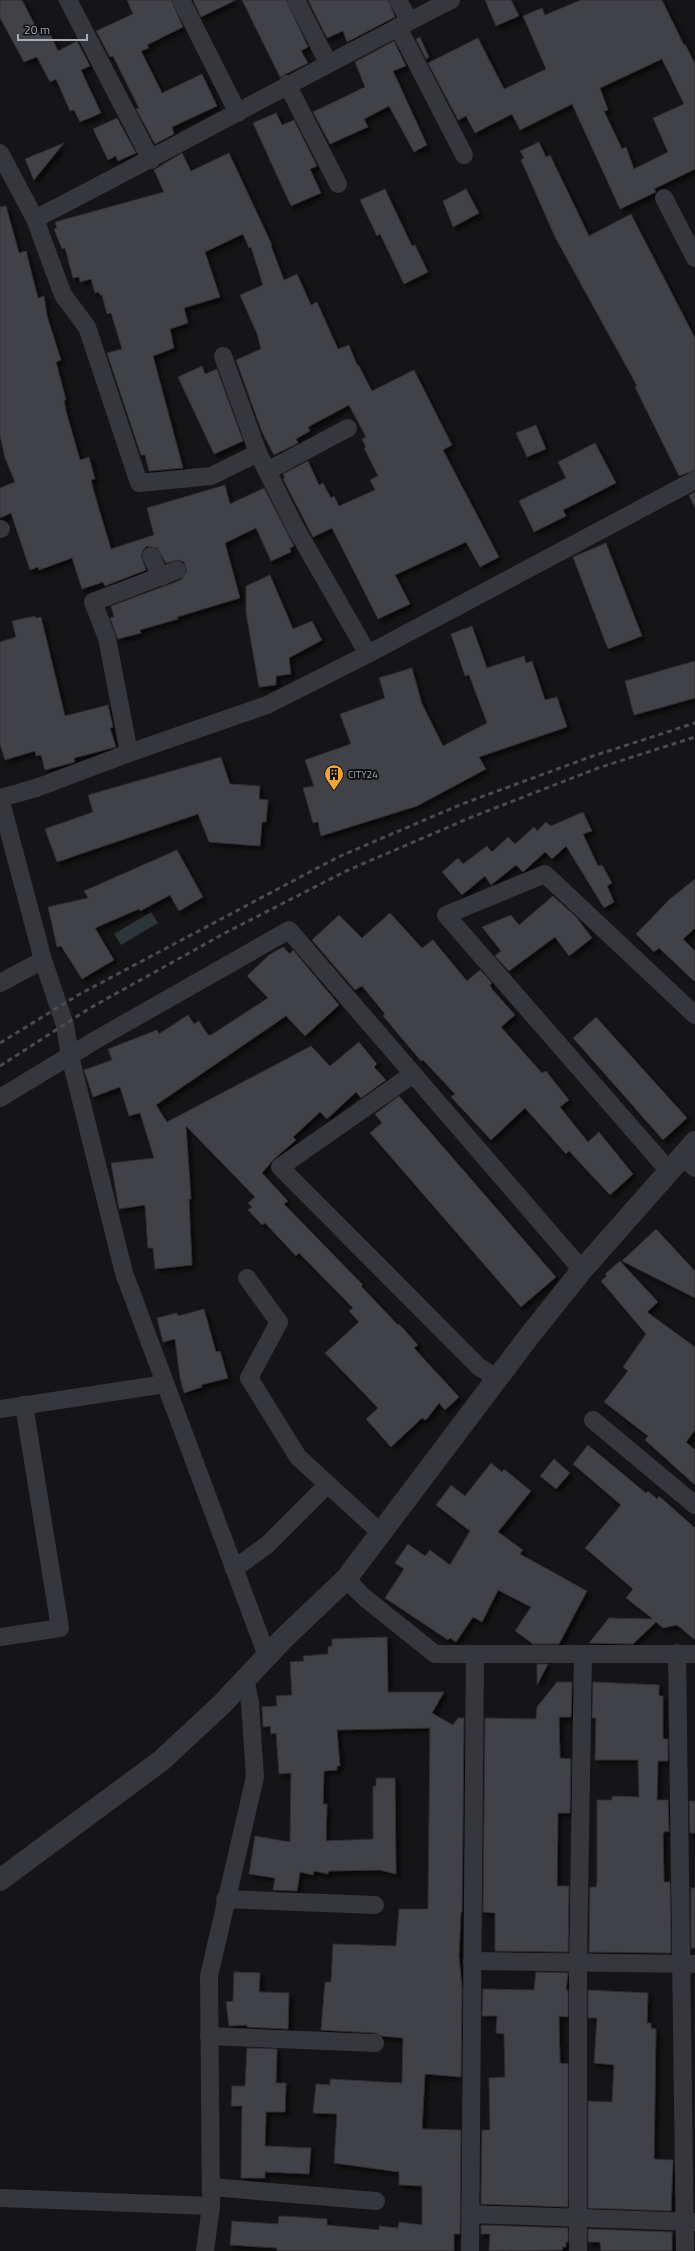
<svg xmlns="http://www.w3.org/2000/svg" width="695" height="2251" font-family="'Titillium Web',sans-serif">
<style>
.water{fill:#2b353a}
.building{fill:#414347;stroke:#2f2f33;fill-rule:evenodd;filter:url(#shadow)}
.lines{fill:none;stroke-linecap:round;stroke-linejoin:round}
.minor{stroke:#36373c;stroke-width:18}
.tertiary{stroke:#36373c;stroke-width:22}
.rail{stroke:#494b51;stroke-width:3;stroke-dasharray:5 4;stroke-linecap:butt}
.labels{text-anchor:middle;stroke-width:4;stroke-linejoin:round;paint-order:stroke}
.poi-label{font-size:10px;fill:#a7adb7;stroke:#101012;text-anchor:start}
</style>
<defs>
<filter id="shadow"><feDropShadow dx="3.5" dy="3.5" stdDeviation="2" flood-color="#0009"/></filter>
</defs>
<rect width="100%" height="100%" fill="#151517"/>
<polygon class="water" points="151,912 158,923 121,945 114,934"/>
<g class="building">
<polygon points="0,0 22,0 39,33 48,29 58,51 77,41 90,66 81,70 101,113 80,122 74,110 70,111 56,79 50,82 37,57 24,62 0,18"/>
<polygon points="127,0 171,0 183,27 147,45 149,48 141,51 162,93 202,74 217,106 172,127 174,134 155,144 136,109 139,108 113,56 110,57 96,31 133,14"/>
<polygon points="193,0 236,0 201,17"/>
<polygon points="242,0 286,0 308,47 301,51 308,63 280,77"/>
<polygon points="308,0 388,0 395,17 347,42 343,31 327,38"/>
<polygon points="485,0 511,0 519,16 496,26"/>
<path d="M581,0H662L684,45L685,44L695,64V169L654,189L656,192L620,209L572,104L520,130L512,114L475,133L466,116L458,120L428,63L478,38L504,89L546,69L523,16L542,8L545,15ZM662,59L684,104L653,118L668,152L634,169L626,147L622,149L604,111L608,110L600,88Z"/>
<polygon points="420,37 429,57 426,59 416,39"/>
<polygon points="394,41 406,66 393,71 427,145 414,152 389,106 364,119 368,127 330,144 313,112 365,87 355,62"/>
<polygon points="276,113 282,125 294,120 317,166 310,169 321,193 291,206 253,123"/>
<polygon points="117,118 136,153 118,161 116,156 108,160 93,129"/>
<polygon points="539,142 546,157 550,155 589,236 631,214 695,338 695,470 679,476 635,387 637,386 555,237 521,160 524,158 520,151"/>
<polygon points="64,143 34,180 25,159"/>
<polygon points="182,153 191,171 229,153 272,245 271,246 284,280 297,274 311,305 317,302 338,349 349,345 357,365 358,364 372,391 414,370 452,445 443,450 499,557 480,567 466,542 395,575 410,604 378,619 332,528 313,537 283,479 285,478 283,474 308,461 319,485 323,483 331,498 334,496 339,506 375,490 370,480 378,476 364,448 366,447 362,439 366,437 349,405 308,427 310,431 296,439 298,443 274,455 262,432 236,360 261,349 257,334 240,295 263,285 251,247 249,248 243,234 205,252 220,297 184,308 188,323 170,329 174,348 153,356 183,468 149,471 145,455 141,455 107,353 122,349 111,313 107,314 102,295 100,295 99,292 95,293 91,279 80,282 79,277 73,278 65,248 62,249 54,229 57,228 55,222 164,192 154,170"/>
<polygon points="385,189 412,246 415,245 428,272 404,284 380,234 377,236 360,200"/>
<polygon points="466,189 479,213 453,227 443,201"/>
<polygon points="6,206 19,253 26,251 38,298 44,296 47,316 61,360 56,362 66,400 64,400 66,411 80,460 89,457 95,479 91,480 94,492 111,549 154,535 147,508 225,485 230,504 264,488 294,546 290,548 291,552 271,561 256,528 225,543 240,598 177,617 178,619 140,630 141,633 118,639 110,618 114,617 111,606 181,580 187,571 184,562 178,560 166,563 157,548 147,546 143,550 141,556 146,570 105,586 103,582 82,589 72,558 39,570 38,567 30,570 11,513 0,518 0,488 15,482 5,458 0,436 0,207"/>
<polygon points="202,366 205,374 217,369 243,441 214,454 178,377"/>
<polygon points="536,425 546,449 527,457 516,433"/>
<polygon points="595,443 616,483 563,510 566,516 534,532 519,501 566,478 558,462"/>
<polygon points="695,492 695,508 689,495"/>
<polygon points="606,543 642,636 608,649 573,557"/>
<polygon points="270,575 293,629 312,621 322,640 289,658 291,674 276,676 276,685 259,687 246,613 246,586"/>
<polygon points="35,616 36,618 41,617 65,716 108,705 113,727 110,728 116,747 74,758 75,762 45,770 41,755 36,756 35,751 5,760 0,744 0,642 16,637 12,621"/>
<polygon points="472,626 487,668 524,656 526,663 532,661 545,700 557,697 567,727 479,757 486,769 417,806 321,836 318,822 313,823 303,788 314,786 305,760 351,744 340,714 385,698 379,678 412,668 422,704 443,746 487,723 469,675 465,676 451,634"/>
<polygon points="695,661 695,698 634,715 625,681"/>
<polygon points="221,757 230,784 260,786 259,799 268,800 266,822 262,822 260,846 209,842 198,814 57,862 45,829 93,812 88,795"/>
<polygon points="583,812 592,831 583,834 598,866 602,865 612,883 607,886 614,902 604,908 566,846 552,859 545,852 523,872 516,865 491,885 485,876 462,895 442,872 458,858 463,864 487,846 492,852 508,837 515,844 534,827 537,831 546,822 551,826"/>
<polygon points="177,850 203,897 179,911 170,895 140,911 139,909 95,928 114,960 82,979 61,946 57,947 48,907 88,898 84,891"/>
<polygon points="695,879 695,928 683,939 695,951 695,982 659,948 654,952 636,934 670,899"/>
<polygon points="553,896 577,918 592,938 569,956 555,937 509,971 495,956 501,951 482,927 511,915 519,925"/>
<polygon points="390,913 422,948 433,940 467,981 480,970 492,983 490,985 492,989 515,1015 501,1027 542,1073 546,1071 569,1100 560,1107 588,1142 599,1132 633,1174 610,1195 569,1151 566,1154 525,1108 491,1140 451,1097 455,1094 423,1060 421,1061 383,1016 385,1014 362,986 355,990 312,940 339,915 362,938"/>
<polygon points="283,947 290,954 293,950 339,1005 305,1036 286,1016 156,1105 167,1122 311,1046 330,1066 359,1042 377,1064 374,1067 386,1080 361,1098 356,1092 327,1119 320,1112 293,1137 296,1140 274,1159 262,1173 288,1201 284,1204 363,1285 361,1286 398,1325 399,1324 418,1345 414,1348 459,1397 445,1410 439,1403 426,1420 422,1418 391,1447 366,1419 378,1408 325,1353 359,1322 349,1311 353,1308 299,1253 296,1256 265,1223 262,1225 248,1210 252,1207 248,1203 255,1197 186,1126 191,1199 189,1199 192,1265 155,1269 153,1248 148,1248 145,1205 119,1209 111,1163 154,1158 140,1113 129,1116 120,1087 93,1097 84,1070 112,1060 108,1049 157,1030 159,1034 188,1015 194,1024 199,1021 208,1035 211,1035 268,998 247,976 269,955"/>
<polygon points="596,1017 687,1118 663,1140 573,1038"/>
<polygon points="399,1096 556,1277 521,1307 370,1133 382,1123 375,1114"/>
<polygon points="656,1229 695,1271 695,1298 622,1261"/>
<polygon points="620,1261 658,1302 647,1312 695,1347 695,1430 686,1442 695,1450 695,1485 645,1440 648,1436 604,1402 628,1371 623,1367 646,1334 601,1281 607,1276 605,1274"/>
<polygon points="204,1309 216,1352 220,1351 228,1378 201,1385 202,1387 184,1393 180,1378 175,1339 163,1342 157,1318 177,1313 178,1316"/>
<polygon points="588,1445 646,1493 648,1491 657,1499 659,1496 695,1528 695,1640 677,1625 663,1628 656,1622 633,1644 589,1643 609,1618 653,1619 626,1598 633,1589 585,1548 621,1505 573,1464"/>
<polygon points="554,1459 570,1473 556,1489 540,1476"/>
<polygon points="491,1463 502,1472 504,1469 531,1491 498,1532 523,1550 520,1554 587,1591 559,1644 533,1644 515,1631 531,1607 498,1590 482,1622 473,1617 456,1642 450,1638 448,1640 385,1598 404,1569 395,1563 408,1544 425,1556 430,1550 450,1565 470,1531 436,1505 451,1485 465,1496"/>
<polygon points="387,1637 388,1692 444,1692 432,1713 453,1725 458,1718 464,1718 462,1912 461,1912 459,1956 462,1989 461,2077 425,2074 422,2129 461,2130 460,2234 454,2234 454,2251 277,2251 277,2248 230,2245 232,2221 278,2224 279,2216 299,2217 327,2219 327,2225 379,2230 379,2226 398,2228 399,2222 422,2225 422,2186 399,2185 399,2172 334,2163 337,2114 313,2113 316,2084 330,2085 330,2079 402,2083 403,2038 382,2036 375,2033 321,2030 325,1982 331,1982 333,1944 396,1946 399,1909 428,1909 430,1728 337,1730 340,1766 337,1766 337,1770 324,1771 323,1804 327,1804 326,1841 373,1839 373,1786 376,1786 376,1778 395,1778 396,1874 379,1870 329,1871 328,1874 314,1871 313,1875 300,1872 297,1891 273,1890 275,1878 249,1874 255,1836 290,1842 291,1773 279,1774 276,1733 271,1734 270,1726 263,1727 262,1707 277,1706 276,1696 292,1695 290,1662 304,1661 303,1656 328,1654 328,1647 332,1646 332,1639"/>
<polygon points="537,1664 548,1664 537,1685"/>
<polygon points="557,1682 572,1682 571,1717 559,1717 560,1758 571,1759 570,1813 558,1813 557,1886 569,1886 568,1952 495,1951 495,1913 483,1912 485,1718 536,1719 537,1707"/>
<polygon points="593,1682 659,1685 659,1696 663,1696 663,1739 668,1739 668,1761 658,1761 657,1800 668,1800 669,1832 665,1831 663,1834 664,1882 670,1882 671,1953 589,1952 590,1887 596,1887 597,1882 597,1800 612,1800 612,1796 639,1797 638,1760 595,1760 596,1718 592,1718"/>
<polygon points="689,1801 695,1801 695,1833 690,1833"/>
<rect x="691" y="1888" width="4" height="60"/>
<polygon points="234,1972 260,1973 259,1992 289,1993 288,2029 247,2027 247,2025 229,2026 226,2002 233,2001"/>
<polygon points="536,1972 568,1973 566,1990 568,1990 568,2017 559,2016 560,2063 568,2064 568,2207 481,2204 482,2130 490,2130 489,2078 505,2077 504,2034 496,2033 497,2016 482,2016 483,1989 534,1990"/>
<polygon points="588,1990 648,1993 647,2023 651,2023 651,2028 656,2029 654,2159 673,2160 671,2211 588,2208 588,2101 612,2102 614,2065 594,2063 597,2018 588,2018"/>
<polygon points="247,2048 277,2049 276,2083 286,2083 285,2112 266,2112 265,2146 311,2148 309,2174 265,2172 265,2178 241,2178 242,2106 231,2106 232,2086 245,2086"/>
<polygon points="481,2225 568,2228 568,2242 566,2242 566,2247 562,2247 563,2250 489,2251 490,2234 481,2234"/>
<polygon points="588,2229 672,2232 672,2251 601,2251 600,2242 588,2242"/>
</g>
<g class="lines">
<g class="minor">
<polyline points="68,0 151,160"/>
<polyline points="181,0 238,113"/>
<polyline points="296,0 328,63"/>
<polyline points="398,0 409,21"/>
<polyline points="398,27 464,155"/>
<polyline points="287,84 338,184"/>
<polyline points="0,153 35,219"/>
<polyline points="664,198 695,258"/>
<polyline points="223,356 258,453 295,527 368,654"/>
<path d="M258,453L211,476L139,483L87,327L63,295L35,219C175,147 312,71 451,0"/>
<polyline points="267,471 348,428"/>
<polyline points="0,529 1,529"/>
<polyline points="151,556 161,577"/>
<polyline points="177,570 93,602 107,638 129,753 267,705 368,654 695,480"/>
<polyline points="0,798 43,960 65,1025 70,1056 124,1273 267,1656"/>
<polyline points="0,798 36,788 129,753"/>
<polyline points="0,983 43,960"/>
<polyline points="413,1074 280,1167 479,1367 497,1378"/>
<polyline points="0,1098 94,1041 289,930 582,1270"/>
<polyline points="682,1156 695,1168"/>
<polyline points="669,1171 446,915 545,874 695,1015"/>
<polyline points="247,1278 279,1322 249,1378 298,1457 381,1533"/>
<polyline points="0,1409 165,1384"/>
<polyline points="593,1420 695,1505"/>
<polyline points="234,1569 267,1545 327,1485"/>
<polyline points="346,1579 365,1598 435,1654 475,1654 470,2251"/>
<polyline points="0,1637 60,1628 24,1405"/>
<polyline points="677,1653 685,2251"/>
<polyline points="475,1654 695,1654"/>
<polyline points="225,1899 375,1905"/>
<polyline points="472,1961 695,1964"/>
<polyline points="209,2036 375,2043"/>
<polyline points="211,2187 376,2201"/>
<polyline points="0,2198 211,2206"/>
<polyline points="471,2214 695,2222"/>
<polyline points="205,2251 211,2206 209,1976 255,1777 250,1703 247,1688 242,1682"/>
<polyline points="578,2251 578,1962 583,1654"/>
</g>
<polyline class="tertiary" points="0,1880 162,1760 222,1704 284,1638 346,1579 530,1335 582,1270 695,1142"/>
<g class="rail">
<polyline points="0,1043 78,995 338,857 462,804 590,757 695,723"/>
<polyline points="0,1066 90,1008 225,933 346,871 472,817 598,768 695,737"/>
</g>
</g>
<defs>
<symbol id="building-pin" viewBox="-11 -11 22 30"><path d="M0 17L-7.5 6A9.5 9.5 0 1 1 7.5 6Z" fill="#eea436" stroke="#101012"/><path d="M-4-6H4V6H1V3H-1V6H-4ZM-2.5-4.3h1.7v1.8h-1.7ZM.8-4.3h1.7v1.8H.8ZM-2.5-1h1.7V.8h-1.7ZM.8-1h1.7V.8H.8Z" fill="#111"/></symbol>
</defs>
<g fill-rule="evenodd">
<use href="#building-pin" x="323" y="763" width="22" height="30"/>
</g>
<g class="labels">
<g class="poi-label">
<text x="348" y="778">CITY24</text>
</g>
</g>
<path d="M18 34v6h69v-6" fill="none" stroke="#a7adb7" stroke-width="2"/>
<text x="24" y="34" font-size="12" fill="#a7adb7" stroke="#101012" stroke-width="3" paint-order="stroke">20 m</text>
</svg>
